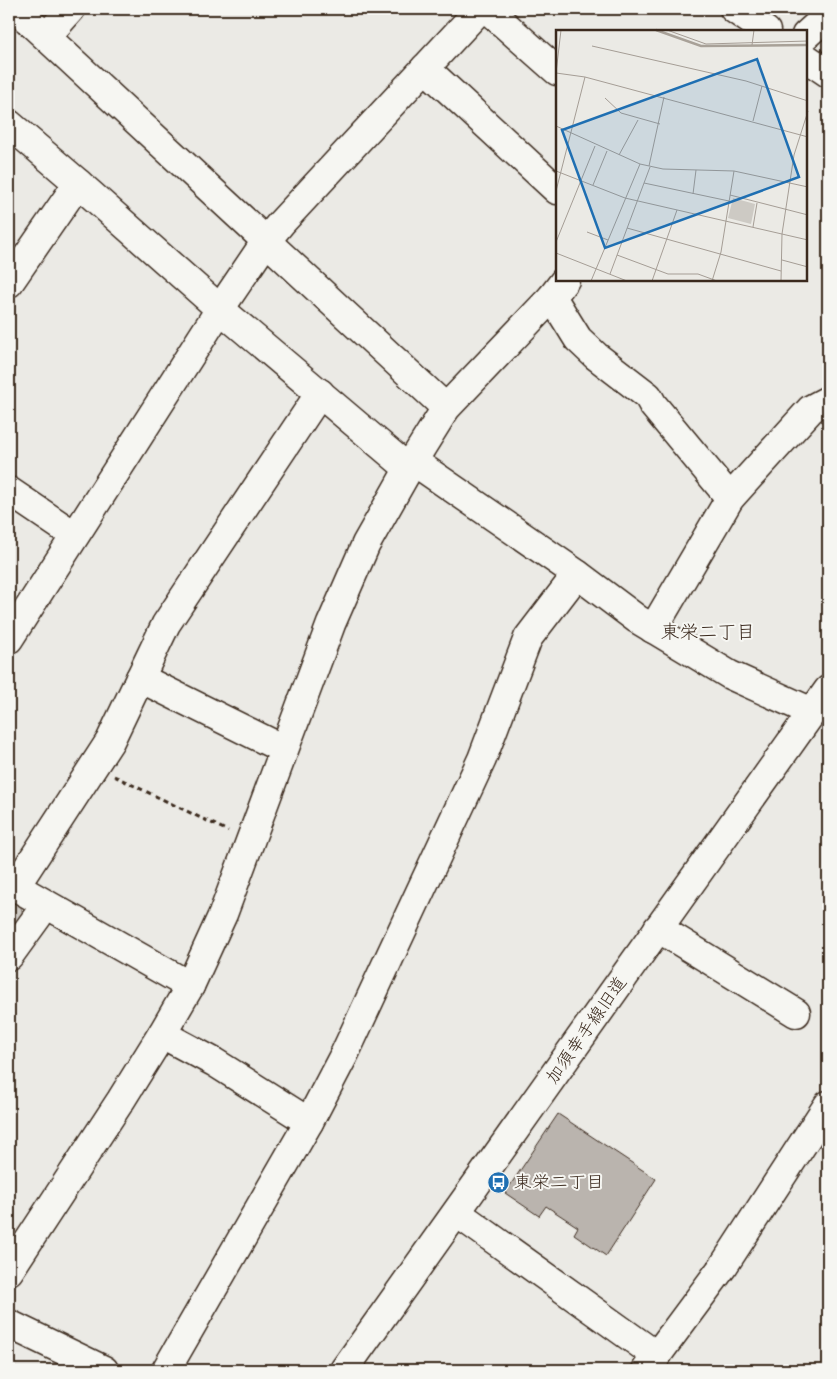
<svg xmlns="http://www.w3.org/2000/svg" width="837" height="1379" font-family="Delius,'Klee One',sans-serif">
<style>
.green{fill:#cdcac4;stroke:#847a71}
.building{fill:#bab4ae;stroke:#3b2a1e}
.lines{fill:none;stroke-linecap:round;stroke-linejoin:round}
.minor-casing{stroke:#3b2a1e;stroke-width:31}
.major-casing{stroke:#3b2a1e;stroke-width:31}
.path{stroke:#3b2a1e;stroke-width:3;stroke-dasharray:5 4;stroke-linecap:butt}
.minor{stroke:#f6f6f2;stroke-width:28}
.major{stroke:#f6f6f2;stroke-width:28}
.labels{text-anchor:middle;stroke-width:4;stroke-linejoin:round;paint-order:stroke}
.street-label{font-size:18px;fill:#3b2a1e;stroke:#f6f6f2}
.poi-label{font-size:18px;fill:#3b2a1e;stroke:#f6f6f2;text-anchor:start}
.neighbourhood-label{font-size:19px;fill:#3b2a1e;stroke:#f6f6f2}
.inset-river{fill:none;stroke:#a8a198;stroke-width:2.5}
.inset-road{fill:none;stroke:#a59d95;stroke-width:1}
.view{fill:#1f6fb2;fill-opacity:0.15;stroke:#1f6fb2;stroke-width:2.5}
.inset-edge{fill:none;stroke:#3b2a1e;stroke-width:2.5}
</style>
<rect width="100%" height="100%" fill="#ebeae5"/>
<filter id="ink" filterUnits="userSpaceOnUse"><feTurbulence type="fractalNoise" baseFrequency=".02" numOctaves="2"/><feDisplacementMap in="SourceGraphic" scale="10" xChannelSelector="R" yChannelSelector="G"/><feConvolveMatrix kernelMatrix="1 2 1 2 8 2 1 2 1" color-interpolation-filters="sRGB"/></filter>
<g filter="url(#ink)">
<polygon class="green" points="9,897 20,903 23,916 9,935"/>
<polygon class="building" points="558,1114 656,1179 606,1256 574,1234 578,1227 546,1206 539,1216 505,1193"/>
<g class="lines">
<defs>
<g id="minor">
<polyline points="16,9 446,408"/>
<polyline points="487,9 557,71"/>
<polyline points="806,35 828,15"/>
<polyline points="47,36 71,9"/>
<polyline points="425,68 557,190"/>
<polyline points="9,124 78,183 220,309 409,469"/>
<polyline points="9,283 78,183"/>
<polyline points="552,297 578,339 596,356 648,396 653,405 730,498"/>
<polyline points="413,461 577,574 637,619 730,675 812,712"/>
<polyline points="9,491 74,535"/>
<polyline points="653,629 730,498 811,409 828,400"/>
<polyline points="9,639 220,309 266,241 281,223 480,9"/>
<polyline points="140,678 283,749"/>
<polyline points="9,883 190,986"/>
<polyline points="15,887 110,741 166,624 320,393"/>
<polyline points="658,928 796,1013"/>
<polyline points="9,956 38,916 45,904"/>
<polyline points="162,1034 214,1062 309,1122"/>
<polyline points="457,1213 657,1356"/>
<polyline points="9,1271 121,1100 162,1034 190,986 223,914 331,624 366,544 413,461 446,408 552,297 565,280"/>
<polyline points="9,1324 104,1370"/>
<polyline points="166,1370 309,1122 344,1055 482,759 528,638 577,574"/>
<polyline points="344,1370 828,690"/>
<polyline points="646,1370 724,1265 828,1105"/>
</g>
<g id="major">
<polyline points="734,9 766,31"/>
<polyline points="806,58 828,73"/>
</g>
</defs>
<use href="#minor" class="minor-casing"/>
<use href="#major" class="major-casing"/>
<polyline class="path" points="114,776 228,831"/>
<use href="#minor" class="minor"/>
<use href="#major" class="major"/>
</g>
</g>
<defs>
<symbol id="bus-disc" viewBox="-11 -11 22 22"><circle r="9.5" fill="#1f6fb2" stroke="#f6f6f2"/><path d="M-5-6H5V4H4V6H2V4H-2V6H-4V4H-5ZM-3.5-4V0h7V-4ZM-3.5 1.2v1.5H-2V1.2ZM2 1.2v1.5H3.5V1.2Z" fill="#fff"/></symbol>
</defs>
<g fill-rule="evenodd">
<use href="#bus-disc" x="486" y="1170" width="25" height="25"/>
</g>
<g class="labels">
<g class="street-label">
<text transform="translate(586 1030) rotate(-55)" y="6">加須幸手線旧道</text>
</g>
<g class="poi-label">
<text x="514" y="1188">東栄二丁目</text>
</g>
<g class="neighbourhood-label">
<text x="708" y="638">東栄二丁目</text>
</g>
</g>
<g transform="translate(556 30)">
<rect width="251" height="251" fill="#ebeae5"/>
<path d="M177,168L199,174L195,194L172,188Z" fill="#cdcac4"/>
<path class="inset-river" d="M100,0L145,16L252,15"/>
<path class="inset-road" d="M111,0L150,14L252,11M196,15L198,0M36,16L190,51L252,71M0,43L5,0M0,43L29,47L0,161M29,47L252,107M49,68L65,83L104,94M197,91L206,56M0,96L84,134L107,139L178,141L252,157M63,125L82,90M93,136L108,67M0,141L69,168L252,210M88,153L173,171M37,155L51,121M137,164L140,140M174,165L252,185M197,197L201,173M71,198L225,241M31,202L52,210M0,212L39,116M0,223L71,251M61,225L112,244H142L161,251M226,230L252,237M54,244L94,137M35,251L84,134M96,251L121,180M156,251L165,222L178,141M225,251L226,204L238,125L252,81"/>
<path class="view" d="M201,29L243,147L49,218L6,100Z"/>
<rect width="251" height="251" class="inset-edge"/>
</g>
<rect width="837" height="1379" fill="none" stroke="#f6f6f2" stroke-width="30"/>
<rect x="15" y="15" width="807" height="1349" fill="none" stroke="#3b2a1e" stroke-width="2" filter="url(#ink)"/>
</svg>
